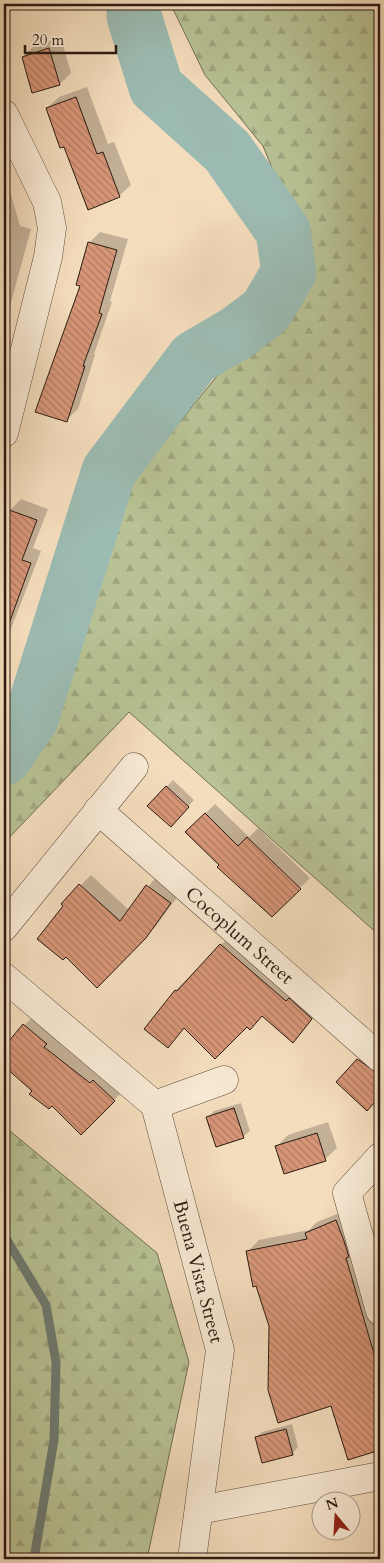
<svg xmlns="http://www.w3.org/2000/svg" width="384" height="1563" font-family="Cardo,serif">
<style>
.forest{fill:url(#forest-firs);stroke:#716e53}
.shadow{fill:#0003}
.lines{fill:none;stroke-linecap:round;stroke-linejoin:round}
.stream{stroke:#6e7b72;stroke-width:9}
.river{stroke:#9cbbb2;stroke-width:55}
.building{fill:url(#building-back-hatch);stroke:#2a1b12}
.minor-casing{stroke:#5c4c3d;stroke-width:29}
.minor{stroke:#f8e9d4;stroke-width:28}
.labels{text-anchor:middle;stroke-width:5;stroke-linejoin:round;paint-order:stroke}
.street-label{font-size:19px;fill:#2a1b12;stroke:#f8e9d4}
</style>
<defs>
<pattern id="forest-firs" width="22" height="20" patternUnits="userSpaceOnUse" patternTransform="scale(1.25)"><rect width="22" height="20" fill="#b8c294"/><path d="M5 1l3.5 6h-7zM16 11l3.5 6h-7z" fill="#9ea67f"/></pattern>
<pattern id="building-back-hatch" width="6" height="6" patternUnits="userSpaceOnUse" patternTransform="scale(1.25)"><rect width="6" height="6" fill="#d79678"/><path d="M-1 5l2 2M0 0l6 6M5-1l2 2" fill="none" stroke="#af7a61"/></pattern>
</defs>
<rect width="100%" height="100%" fill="#f4ddbd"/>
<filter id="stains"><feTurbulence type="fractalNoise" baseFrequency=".004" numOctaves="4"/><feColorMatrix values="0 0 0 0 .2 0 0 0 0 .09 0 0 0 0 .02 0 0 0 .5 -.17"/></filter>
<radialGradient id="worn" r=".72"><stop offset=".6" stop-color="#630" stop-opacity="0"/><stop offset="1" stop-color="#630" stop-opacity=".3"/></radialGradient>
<g class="forest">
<polygon points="173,4 380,4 380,936 129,712 4,843 4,775 42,728 136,476 217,376 282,328 315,272 263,146 205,75 173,9"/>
<polygon points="4,1126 157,1253 189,1362 147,1559 4,1559"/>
</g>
<g class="shadow">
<polygon points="14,4 40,4 39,5"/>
<polygon points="61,38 71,73 60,84 23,57 35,45"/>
<polygon points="87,87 108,144 114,142 131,185 119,196 65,145 47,108 59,97"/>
<polygon points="4,146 7,146 10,191 20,226 31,229 4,328"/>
<polygon points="100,232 128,239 110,301 112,302 94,354 95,355 78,409 66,420 89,243"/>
<polygon points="21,499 48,509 33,548 41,551 4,647 4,527 10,510"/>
<polygon points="173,780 194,800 177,820 149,806"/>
<polygon points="215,804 249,837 258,828 310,878 272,916 187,832"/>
<polygon points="91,875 129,910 157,876 181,892 156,926 97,986 62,904"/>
<polygon points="231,935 321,1009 302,1031 263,1015 250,1028 247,1026 185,1027 168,1046 145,1029 176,990"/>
<polygon points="35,1014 125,1089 81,1133 52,1105 4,1064 4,1048"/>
<polygon points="370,1048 380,1057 380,1095 367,1109 337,1082"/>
<polygon points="241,1103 250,1131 243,1137 208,1118 214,1111"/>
<polygon points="328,1122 337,1148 325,1159 276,1147 288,1135"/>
<polygon points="347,1210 380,1326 380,1448 349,1458 331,1404 270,1326 248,1251 259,1240 309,1230 317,1222"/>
<polygon points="292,1424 298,1447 292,1454 256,1438 262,1432"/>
<polygon points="380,1507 380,1543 375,1512"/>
</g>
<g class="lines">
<polyline class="stream" points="4,1237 7,1240 46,1305 56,1362 54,1440 34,1559"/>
<polyline class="river" points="4,758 31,719 109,471 194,358 235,334 266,311 289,272 283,231 227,151 156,87 134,16 134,4"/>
</g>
<g class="building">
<polygon points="49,48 60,85 32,93 22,57"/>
<polygon points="76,97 97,154 103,152 120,197 88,210 64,147 60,148 46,108"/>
<polygon points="88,242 117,250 99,313 102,314 83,366 85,366 67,422 35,412 80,286 76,285"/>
<polygon points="9,510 37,520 22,560 31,563 7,629 4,629 4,523"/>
<polygon points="166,786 189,807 171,827 147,806"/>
<polygon points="205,813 238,846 247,837 301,889 272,917 217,867 219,865 185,832"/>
<polygon points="79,884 120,921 146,885 171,903 146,938 97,988 66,957 63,960 37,939 63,906 61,904"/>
<polygon points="220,944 286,1001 289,998 312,1019 293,1043 262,1016 250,1030 247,1027 215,1059 184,1028 168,1048 144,1029 175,990 177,991"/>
<polygon points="23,1024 47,1044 44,1047 90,1083 93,1080 115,1101 81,1135 52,1106 49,1109 29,1094 32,1091 4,1066 4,1047"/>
<polygon points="357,1059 380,1075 380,1096 367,1111 336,1082"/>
<polygon points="234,1108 244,1138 216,1147 206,1117"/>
<polygon points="317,1133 326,1161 284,1174 275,1146"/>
<polygon points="336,1220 344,1241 349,1257 346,1258 380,1374 380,1450 348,1460 331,1406 278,1423 268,1390 269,1326 256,1286 253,1287 246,1251 307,1239 305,1233"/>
<polygon points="286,1429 293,1455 262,1463 255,1437"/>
</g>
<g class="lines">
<defs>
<g id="minor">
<polyline points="4,114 47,202 52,228 48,257 4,433"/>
<path id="s1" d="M98,810L380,1058"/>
<polyline points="4,927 134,767"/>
<path id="s2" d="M4,977L155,1105L220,1350L192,1559"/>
<polyline points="155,1105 224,1080"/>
<polyline points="380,1157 347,1193 380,1311"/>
<polyline points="199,1510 380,1476"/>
</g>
</defs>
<use href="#minor" class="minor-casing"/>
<use href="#minor" class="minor"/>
</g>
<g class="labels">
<g class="street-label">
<text dy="7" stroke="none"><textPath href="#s1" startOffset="189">Cocoplum Street</textPath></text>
<text dy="7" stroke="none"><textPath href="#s2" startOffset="370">Buena Vista Street</textPath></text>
</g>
</g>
<rect width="384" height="1563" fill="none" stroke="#f4ddbd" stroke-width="20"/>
<rect x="5" y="5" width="374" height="1553" fill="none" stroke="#2a1b12" stroke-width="2.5"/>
<rect x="10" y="10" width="364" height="1543" fill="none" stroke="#2a1b12"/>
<g transform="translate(336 1516) rotate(342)"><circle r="24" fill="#f8e9d4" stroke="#a69786"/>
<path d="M0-4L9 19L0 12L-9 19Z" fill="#8f2418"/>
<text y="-8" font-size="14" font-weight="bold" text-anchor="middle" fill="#2a1b12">N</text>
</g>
<path d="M25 45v8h91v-8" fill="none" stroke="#2a1b12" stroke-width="2.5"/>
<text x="32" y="45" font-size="15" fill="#2a1b12" stroke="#f8e9d4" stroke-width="4" paint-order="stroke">20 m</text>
<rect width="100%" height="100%" filter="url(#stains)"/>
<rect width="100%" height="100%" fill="url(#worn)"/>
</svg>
